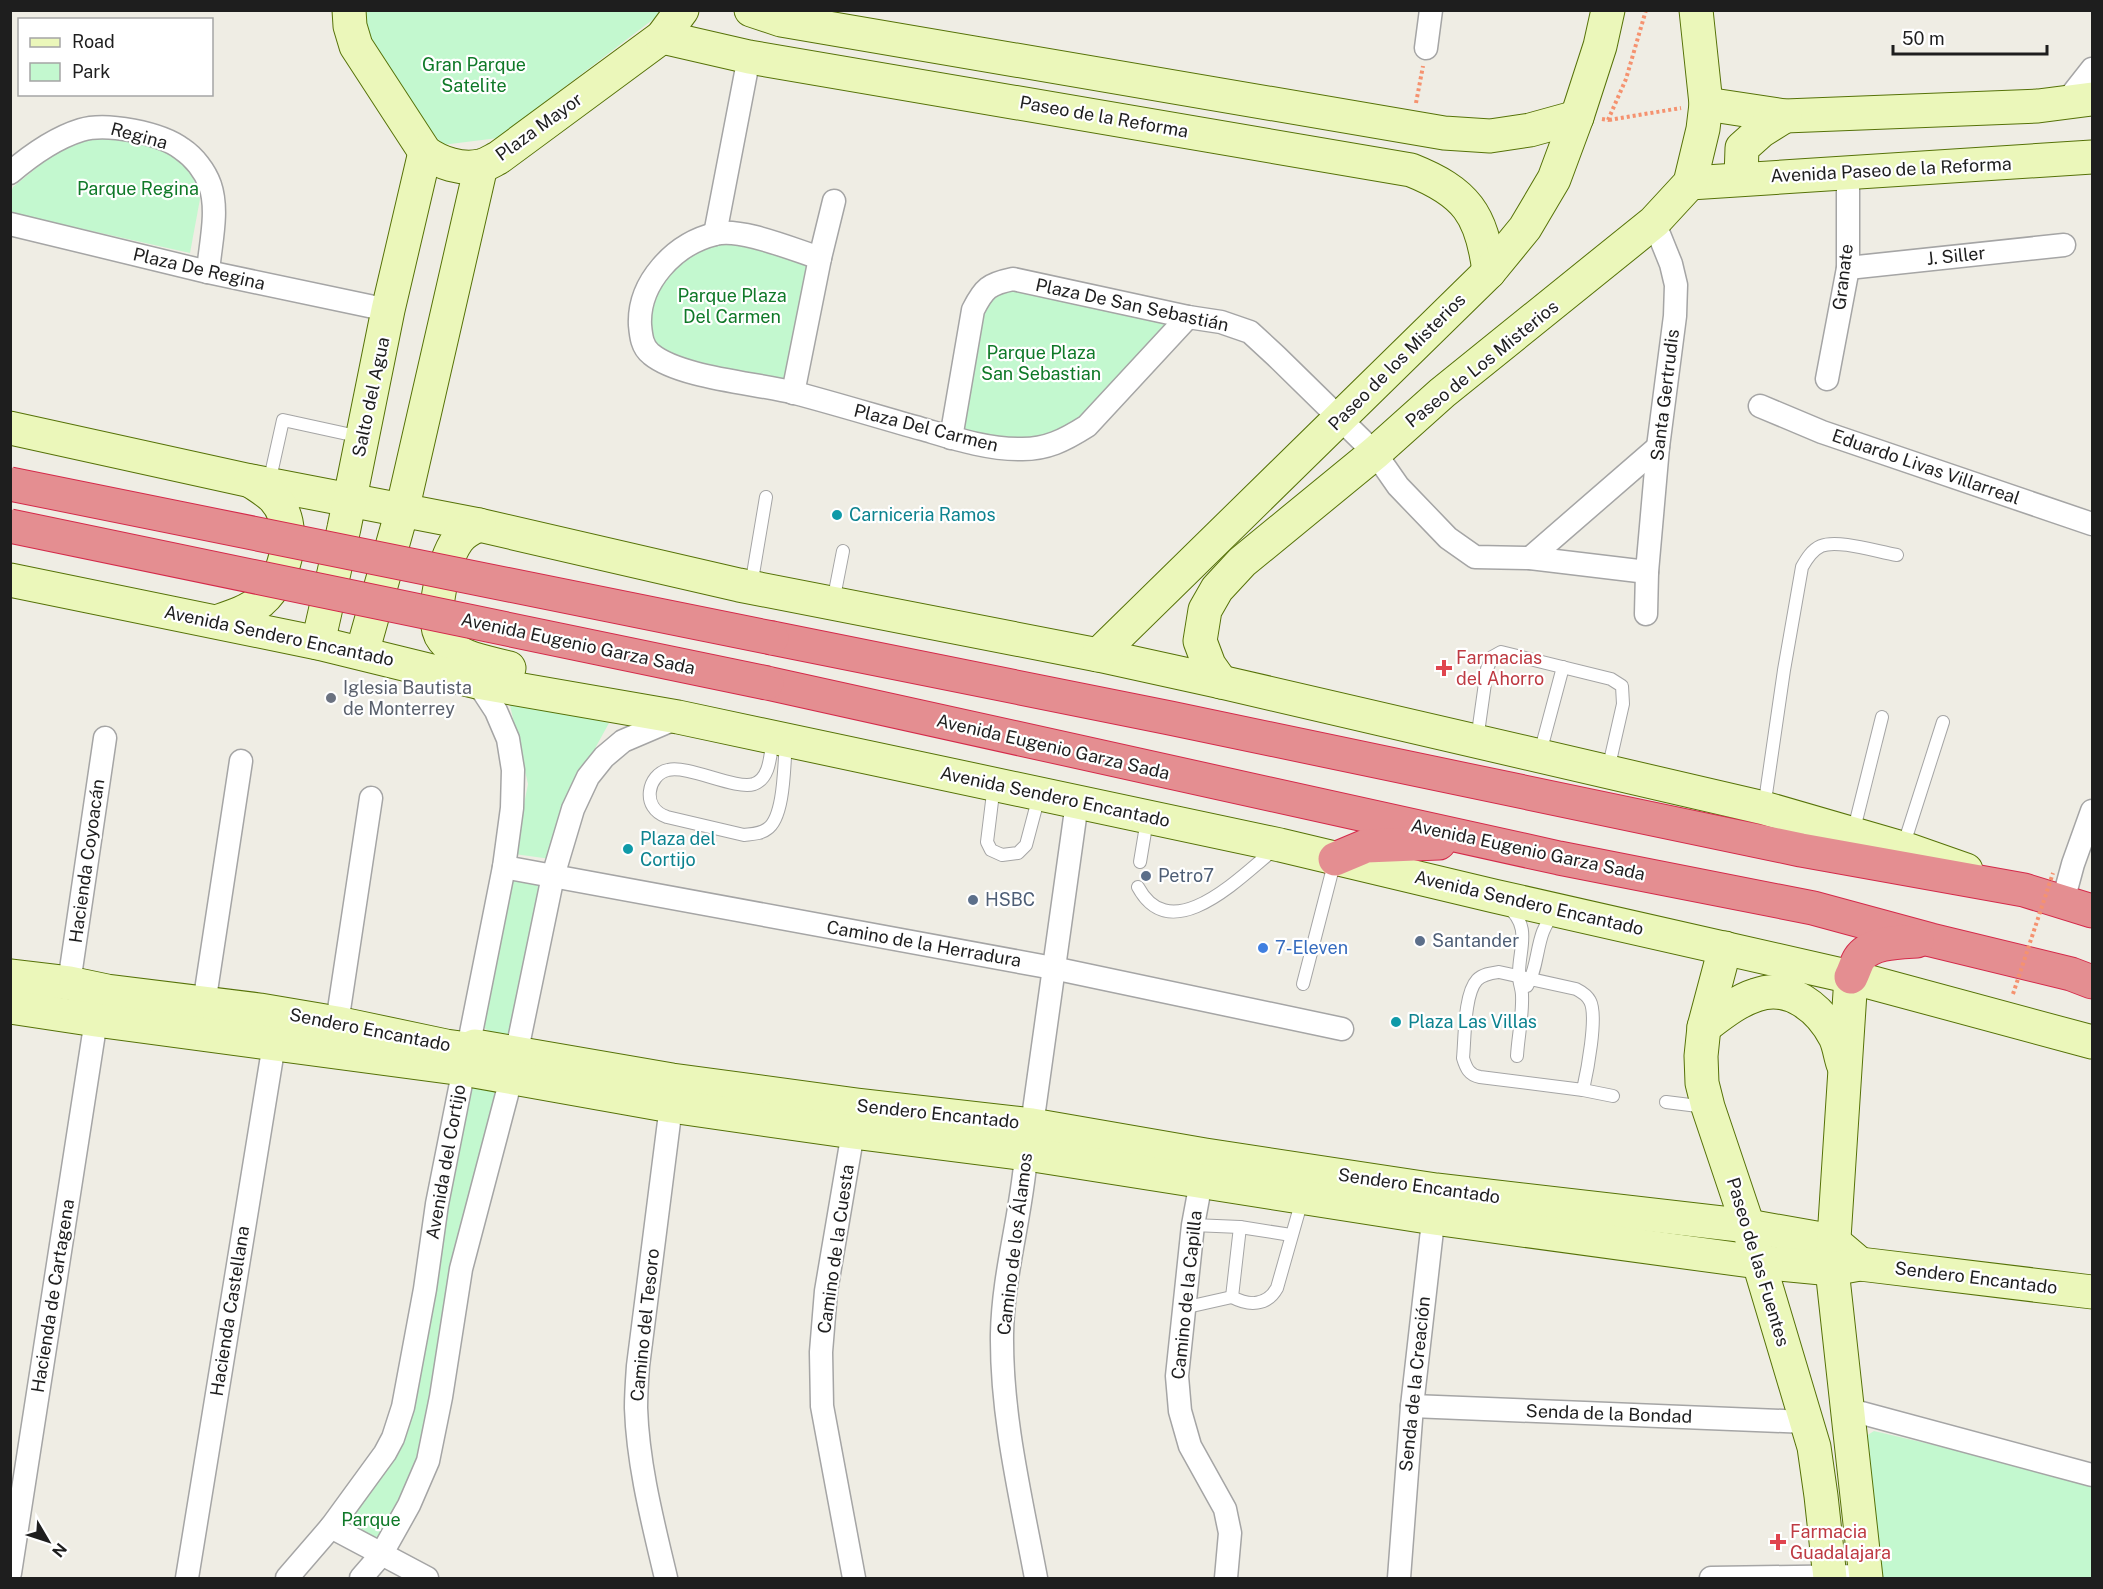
<svg xmlns="http://www.w3.org/2000/svg" width="2103" height="1589" font-family="'Public Sans',sans-serif">
<style>
.park{fill:#c3f8cf}
.lines{fill:none;stroke-linecap:round;stroke-linejoin:round}
.lane-casing{stroke:#a5a5a5;stroke-width:14}
.street-casing{stroke:#a5a5a5;stroke-width:25}
.secondary-casing{stroke:#567208;stroke-width:35}
.highway-casing{stroke:#d42a4a;stroke-width:35}
.path{stroke:#f5926f;stroke-width:4;stroke-dasharray:3 3;stroke-linecap:butt}
.lane{stroke:#fff;stroke-width:12}
.street{stroke:#fff;stroke-width:22}
.secondary{stroke:#ebf7ba;stroke-width:33}
.highway{stroke:#e48e91;stroke-width:33}
.highway-bridge-casing{stroke:#d42a4a;stroke-width:35;stroke-linecap:butt}
.path-bridge{stroke:#f5926f;stroke-width:4;stroke-dasharray:3 3;stroke-linecap:butt}
.highway-bridge{stroke:#e48e91;stroke-width:33}
.culture-dot{fill:#0f9aa8;stroke:#fff;stroke-width:2}
.health-dot{fill:#e0444e;stroke:#fff;stroke-width:2}
.worship-dot{fill:#6b7280;stroke:#fff;stroke-width:2}
.service-dot{fill:#5c6f8a;stroke:#fff;stroke-width:2}
.shop-dot{fill:#3f7fe0;stroke:#fff;stroke-width:2}
.labels{text-anchor:middle;stroke-width:4.5;stroke-linejoin:round;paint-order:stroke}
.park-label{font-size:18px;fill:#0f7928;stroke:#fff}
.street-label{font-size:18px;fill:#1e1e1e;stroke:#fff}
.culture-label{font-size:18px;fill:#0d838f;stroke:#fff;text-anchor:start}
.health-label{font-size:18px;fill:#be3a42;stroke:#fff;text-anchor:start}
.worship-label{font-size:18px;fill:#5b616d;stroke:#fff;text-anchor:start}
.service-label{font-size:18px;fill:#4e5e75;stroke:#fff;text-anchor:start}
.shop-label{font-size:18px;fill:#366cbe;stroke:#fff;text-anchor:start}
</style>
<rect width="100%" height="100%" fill="#efede4"/>
<g class="park">
<polygon points="359,11 664,11 498,138 442,145 356,28"/>
<polygon points="96,131 156,140 190,161 200,199 190,253 11,213 11,192 13,187 51,156"/>
<polygon points="715,234 820,258 793,393 649,353 647,287"/>
<polygon points="993,283 1188,317 1066,439 951,438 973,310"/>
<polygon points="509,701 609,723 582,772 551,859 514,854 528,784"/>
<polygon points="510,879 545,883 510,1047 479,1024"/>
<polygon points="468,1086 502,1088 422,1455 381,1542 347,1527 351,1513 379,1477"/>
<polygon points="1874,1431 2092,1482 2092,1578 1877,1578 1860,1440"/>
</g>
<g class="lines">
<defs>
<g id="lane">
<polyline points="269,483 283,420 361,437"/>
<polyline points="751,586 766,497"/>
<polyline points="833,602 843,551"/>
<path d="M773,739C770,753 771,778 754,784C735,790 689,765 668,770C648,774 640,808 667,817L744,835C752,834 761,834 767,829C785,818 784,762 786,741"/>
<polyline points="1477,740 1487,669 1492,657 1501,652 1611,679 1622,686 1623,704 1608,770"/>
<polyline points="1540,753 1563,667"/>
<polyline points="994,785 987,842 991,850 1002,855 1018,853 1026,845 1039,796"/>
<path d="M1764,808L1784,670L1802,567C1807,558 1812,550 1821,546C1838,539 1878,552 1897,555"/>
<polyline points="1853,833 1882,717"/>
<polyline points="1903,847 1943,722"/>
<polyline points="1140,862 1147,820"/>
<path d="M1138,887C1172,950 1242,875 1276,848"/>
<path d="M1507,906C1533,927 1518,950 1519,976C1519,983 1522,989 1522,995C1523,1015 1518,1037 1517,1056"/>
<path d="M1499,972L1576,989C1582,992 1587,995 1590,1001C1598,1016 1587,1072 1583,1090L1480,1077C1469,1075 1466,1068 1463,1058C1465,1038 1464,994 1477,980C1483,974 1492,973 1499,972Z"/>
<polyline points="1303,984 1335,860"/>
<path d="M1527,986C1541,963 1534,930 1557,912"/>
<polyline points="1583,1090 1613,1096"/>
<polyline points="1666,1102 1706,1107"/>
<polyline points="1193,1225 1240,1227 1291,1235"/>
<path d="M1240,1227L1232,1297C1249,1306 1267,1306 1277,1288L1302,1200"/>
<polyline points="1183,1308 1232,1297"/>
</g>
<g id="street">
<polyline points="1426,48 1431,10"/>
<polyline points="2066,102 2092,69"/>
<path d="M10,173C31,155 55,138 81,130C106,122 161,133 182,149C194,157 205,171 210,185C219,211 210,245 208,272"/>
<polyline points="10,224 208,272 388,310"/>
<polyline points="715,234 749,57"/>
<path d="M820,258C794,250 740,227 715,234C674,244 638,283 640,325C641,336 642,347 651,354C680,378 756,383 795,393C837,404 879,417 922,429C953,438 986,449 1019,449C1046,450 1065,440 1087,426L1188,317"/>
<polyline points="1848,268 2064,245"/>
<polyline points="1827,379 1848,268 1848,174"/>
<polyline points="793,393 820,258 834,201"/>
<polyline points="1760,406 1822,432 2092,524"/>
<path d="M951,438L973,310C984,288 989,284 1013,279L1188,317L1221,322L1250,332L1276,356L1375,453L1398,486L1448,538L1475,557L1530,558L1647,572L1658,447L1675,316L1676,285L1671,264L1654,222"/>
<polyline points="1530,558 1658,447"/>
<polyline points="1646,614 1647,572"/>
<polyline points="504,867 1053,968 1342,1029"/>
<polyline points="2063,901 2073,864 2092,811"/>
<polyline points="69,983 105,738"/>
<polyline points="204,1004 241,761"/>
<polyline points="337,1023 371,798"/>
<polyline points="853,1132 826,1291 821,1352 822,1406 854,1578"/>
<polyline points="1201,1182 1193,1225 1177,1376 1180,1411 1190,1446 1225,1509 1230,1533 1226,1578"/>
<polyline points="1412,1406 1806,1422"/>
<polyline points="1847,1409 2092,1475"/>
<polyline points="331,1527 427,1578"/>
<polyline points="10,1573 96,1020"/>
<polyline points="187,1578 274,1044"/>
<polyline points="287,1578 331,1527 385,1453 393,1438 403,1407 425,1289 437,1204 504,867 512,808 513,770 508,739 496,711 477,682"/>
<polyline points="361,1578 381,1555 409,1505 428,1461 441,1397 461,1269 511,1079 553,876 573,809 588,777 604,757 623,741 677,718"/>
<path d="M666,1578C653,1523 638,1466 636,1408C636,1394 637,1380 638,1366L671,1106"/>
<path d="M1036,1578C1021,1498 1001,1416 1002,1334C1003,1270 1024,1207 1027,1143L1032,1125L1077,803"/>
<polyline points="1399,1578 1412,1406 1435,1204"/>
<polyline points="1711,1578 1866,1576"/>
</g>
<g id="secondary">
<path d="M349,10L350,26L356,46L425,152C440,163 461,170 480,166C486,165 492,161 498,158L662,37L682,10"/>
<polyline points="751,10 781,20 1444,133 1490,136 1530,130 1577,117"/>
<path d="M662,37L749,57L1411,170C1466,192 1482,214 1489,272"/>
<polyline points="1706,104 1785,116 2038,106 2092,99"/>
<polyline points="1741,178 1742,148 1761,131 1785,116"/>
<polyline points="1690,183 2092,157"/>
<polyline points="10,428 251,481 479,525 739,585 1098,655 1221,682 1764,808 1909,850 1966,870"/>
<path d="M479,525C470,529 462,533 457,541C444,559 428,620 443,639C458,659 486,662 509,668"/>
<polyline points="10,580 318,643 477,682 678,717 1280,845 1494,896 1851,977 2092,1042"/>
<path d="M219,621C234,616 249,611 261,601C287,578 299,525 274,498C267,491 258,486 251,481"/>
<polyline points="318,643 344,528 388,310 425,152"/>
<polyline points="362,653 402,511 481,166"/>
<polyline points="1098,655 1489,272 1525,228 1554,179 1577,117 1600,46 1608,10"/>
<polyline points="1221,682 1209,665 1200,641 1205,610 1217,589 1242,562 1375,453 1442,393 1654,222 1690,183 1703,129 1706,104 1696,10"/>
<polyline points="1725,948 1704,1027 1701,1056 1702,1083 1708,1107 1748,1226 1814,1447 1821,1496 1830,1578"/>
<polyline points="10,976 69,983 107,991 260,1010 337,1023 446,1046 468,1049 475,1046 672,1080 857,1105 1032,1125 1205,1155 1436,1190 1748,1226 1833,1241 1860,1264"/>
<polyline points="1851,977 1832,1269 1866,1578"/>
<polyline points="10,1007 96,1020 463,1069 671,1106 853,1132 1027,1154 1434,1218 1758,1262 1832,1269 1860,1264 2092,1292"/>
<path d="M1704,1027C1720,1015 1737,1001 1756,995C1789,983 1820,1008 1835,1037C1839,1045 1840,1055 1843,1064"/>
</g>
<g id="highway">
<polyline points="772,638 1170,718 1801,850 2024,890 2092,911"/>
<polyline points="767,683 1559,858 1813,908 1931,940 2071,974 2092,982"/>
<polyline points="1335,859 1366,846 1439,843"/>
<path d="M1851,977C1854,971 1856,964 1859,959C1870,942 1899,942 1917,941"/>
</g>
</defs>
<use href="#lane" class="lane-casing"/>
<use href="#street" class="street-casing"/>
<use href="#secondary" class="secondary-casing"/>
<use href="#highway" class="highway-casing"/>
<g class="path">
<polyline points="1416,103 1423,66"/>
<polyline points="1602,119 1608,120 1626,79 1646,10"/>
<polyline points="1609,120 1681,108"/>
</g>
<use href="#lane" class="lane"/>
<use href="#street" class="street"/>
<use href="#secondary" class="secondary"/>
<use href="#highway" class="highway"/>
<defs>
<g id="highway-bridge">
<polyline points="10,484 772,638"/>
<polyline points="10,526 767,683"/>
</g>
</defs>
<use href="#highway-bridge" class="highway-bridge-casing"/>
<polyline class="path-bridge" points="2013,994 2053,873"/>
<use href="#highway-bridge" class="highway-bridge"/>
</g>
<g class="culture-dot">
<circle cx="837" cy="515" r="6"/>
<circle cx="628" cy="849" r="6"/>
<circle cx="1396" cy="1022" r="6"/>
</g>
<g class="health-dot">
<path d="M1441 659h6v6h6v6h-6v6h-6v-6h-6v-6h6z"/>
<path d="M1775 1533h6v6h6v6h-6v6h-6v-6h-6v-6h6z"/>
</g>
<circle class="worship-dot" cx="331" cy="698" r="6"/>
<g class="service-dot">
<circle cx="1146" cy="876" r="6"/>
<circle cx="973" cy="900" r="6"/>
<circle cx="1420" cy="941" r="6"/>
</g>
<circle class="shop-dot" cx="1263" cy="948" r="6"/>
<g class="labels">
<g class="park-label">
<text x="474" y="71">Gran Parque<tspan x="474" dy="21">Satelite</tspan></text>
<text x="138" y="195">Parque Regina</text>
<text x="732" y="302">Parque Plaza<tspan x="732" dy="21">Del Carmen</tspan></text>
<text x="1041" y="359">Parque Plaza<tspan x="1041" dy="21">San Sebastian</tspan></text>
<text x="371" y="1526">Parque</text>
</g>
<g class="street-label">
<text transform="translate(1104 117) rotate(10)" y="6">Paseo de la Reforma</text>
<text transform="translate(539 127) rotate(-36)" y="6">Plaza Mayor</text>
<text transform="translate(139 136) rotate(15)" y="6">Regina</text>
<text transform="translate(1891 170) rotate(-3)" y="6">Avenida Paseo de la Reforma</text>
<text transform="translate(1956 256) rotate(-6)" y="6">J. Siller</text>
<text transform="translate(199 269) rotate(13)" y="6">Plaza De Regina</text>
<text transform="translate(1843 277) rotate(-83)" y="6">Granate</text>
<text transform="translate(1132 305) rotate(12)" y="6">Plaza De San Sebastián</text>
<text transform="translate(1397 362) rotate(-45)" y="6">Paseo de los Misterios</text>
<text transform="translate(1482 364) rotate(-39)" y="6">Paseo de Los Misterios</text>
<text transform="translate(1665 395) rotate(-83)" y="6">Santa Gertrudis</text>
<text transform="translate(371 397) rotate(-78)" y="6">Salto del Agua</text>
<text transform="translate(926 428) rotate(14)" y="6">Plaza Del Carmen</text>
<text transform="translate(1926 467) rotate(19)" y="6">Eduardo Livas Villarreal</text>
<text transform="translate(279 636) rotate(12)" y="6">Avenida Sendero Encantado</text>
<text transform="translate(578 644) rotate(12)" y="6">Avenida Eugenio Garza Sada</text>
<text transform="translate(1053 747) rotate(13)" y="6">Avenida Eugenio Garza Sada</text>
<text transform="translate(1055 797) rotate(12)" y="6">Avenida Sendero Encantado</text>
<text transform="translate(1528 850) rotate(12)" y="6">Avenida Eugenio Garza Sada</text>
<text transform="translate(87 861) rotate(-82)" y="6">Hacienda Coyoacán</text>
<text transform="translate(1529 903) rotate(13)" y="6">Avenida Sendero Encantado</text>
<text transform="translate(924 944) rotate(10)" y="6">Camino de la Herradura</text>
<text transform="translate(370 1030) rotate(11)" y="6">Sendero Encantado</text>
<text transform="translate(938 1114) rotate(6)" y="6">Sendero Encantado</text>
<text transform="translate(446 1162) rotate(-80)" y="6">Avenida del Cortijo</text>
<text transform="translate(1419 1186) rotate(8)" y="6">Sendero Encantado</text>
<text transform="translate(1015 1244) rotate(-83)" y="6">Camino de los Álamos</text>
<text transform="translate(836 1249) rotate(-82)" y="6">Camino de la Cuesta</text>
<text transform="translate(1758 1262) rotate(73)" y="6">Paseo de las Fuentes</text>
<text transform="translate(1976 1278) rotate(7)" y="6">Sendero Encantado</text>
<text transform="translate(1187 1295) rotate(-84)" y="6">Camino de la Capilla</text>
<text transform="translate(53 1296) rotate(-81)" y="6">Hacienda de Cartagena</text>
<text transform="translate(230 1311) rotate(-81)" y="6">Hacienda Castellana</text>
<text transform="translate(645 1325) rotate(-84)" y="6">Camino del Tesoro</text>
<text transform="translate(1415 1384) rotate(-84)" y="6">Senda de la Creación</text>
<text transform="translate(1609 1414) rotate(2)" y="6">Senda de la Bondad</text>
</g>
<g class="culture-label">
<text x="849" y="521">Carniceria Ramos</text>
<text x="640" y="845">Plaza del<tspan x="640" dy="21">Cortijo</tspan></text>
<text x="1408" y="1028">Plaza Las Villas</text>
</g>
<g class="health-label">
<text x="1456" y="664">Farmacias<tspan x="1456" dy="21">del Ahorro</tspan></text>
<text x="1790" y="1538">Farmacia<tspan x="1790" dy="21">Guadalajara</tspan></text>
</g>
<g class="worship-label">
<text x="343" y="694">Iglesia Bautista<tspan x="343" dy="21">de Monterrey</tspan></text>
</g>
<g class="service-label">
<text x="1158" y="882">Petro7</text>
<text x="985" y="906">HSBC</text>
<text x="1432" y="947">Santander</text>
</g>
<g class="shop-label">
<text x="1275" y="954">7-Eleven</text>
</g>
</g>
<rect width="2103" height="1589" fill="none" stroke="#1e1e1e" stroke-width="24"/>
<rect x="18" y="18" width="195" height="78" fill="#ffffff" stroke="#a5a5a5" stroke-width="1.5"/>
<rect x="30" y="38" width="30" height="9" fill="#ebf7ba" stroke="#a5a5a5" stroke-width="1.5"/>
<text x="72" y="48" font-size="18" fill="#1e1e1e">Road</text>
<rect x="30" y="63" width="30" height="18" fill="#c3f8cf" stroke="#a5a5a5" stroke-width="1.5"/>
<text x="72" y="78" font-size="18" fill="#1e1e1e">Park</text>
<g transform="translate(48 1541) rotate(129)" stroke="#ffffff" stroke-width="4.5" paint-order="stroke">
<path d="M0-4.5L10 22L0 15L-10 22Z" fill="#1e1e1e"/>
<text y="-9" font-size="16" font-weight="bold" text-anchor="middle" fill="#1e1e1e">N</text>
</g>
<path d="M1893 45v9h154v-9" fill="none" stroke="#1e1e1e" stroke-width="3"/>
<text x="1902" y="45" font-size="18" fill="#1e1e1e" stroke="#ffffff" stroke-width="4.5" paint-order="stroke">50 m</text>
</svg>
